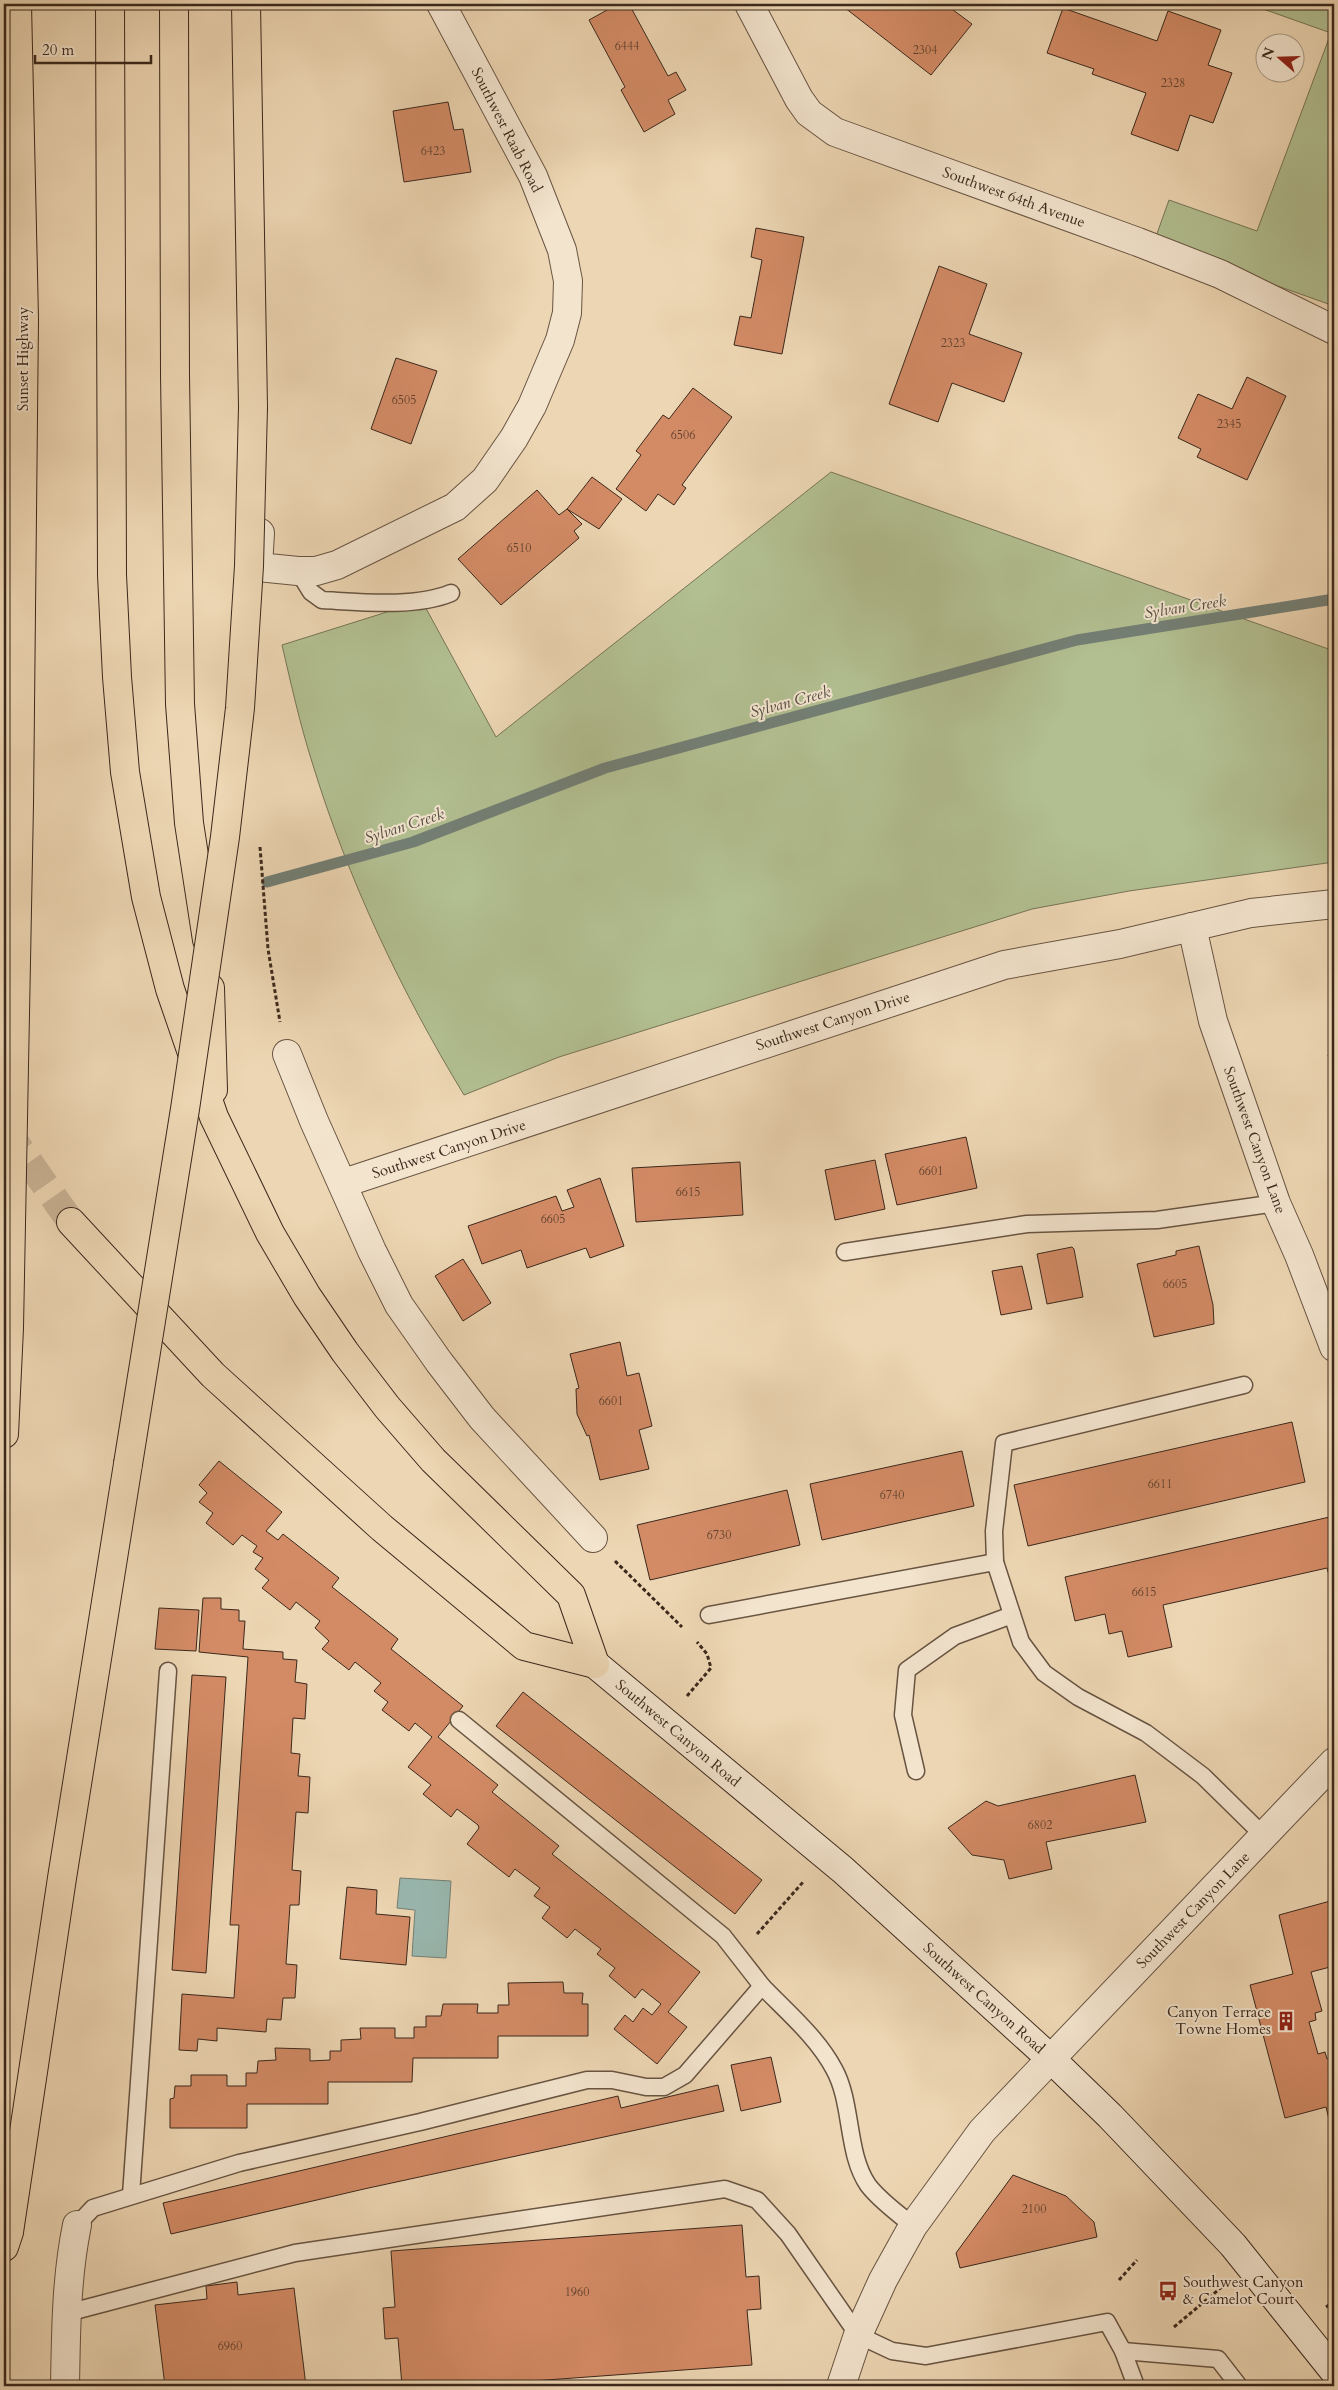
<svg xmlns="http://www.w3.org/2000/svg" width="1338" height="2390" font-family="Cardo,serif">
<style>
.green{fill:#b2bf91;stroke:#767456}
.water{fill:#99b9b1;stroke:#737f75}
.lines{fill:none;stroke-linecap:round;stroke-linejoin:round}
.stream{stroke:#737f75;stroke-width:11}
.building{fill:#d38b66;stroke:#3b281c}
.highway-tunnel{stroke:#c9b395;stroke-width:28;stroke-dasharray:28 14;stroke-linecap:butt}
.lane-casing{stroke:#685442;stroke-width:19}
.street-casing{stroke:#685442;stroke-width:30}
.secondary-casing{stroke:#3b281c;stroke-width:30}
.highway-casing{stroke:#3b281c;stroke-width:30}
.path{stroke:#3b281c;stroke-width:3;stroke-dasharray:4 2.5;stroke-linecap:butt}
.lane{stroke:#f3e4ce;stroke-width:16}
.street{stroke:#f3e4ce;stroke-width:28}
.secondary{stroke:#f3e4ce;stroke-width:28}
.highway{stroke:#edd6b3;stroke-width:28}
.highway-bridge-casing{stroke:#3b281c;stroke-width:30;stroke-linecap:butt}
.highway-bridge{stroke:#edd6b3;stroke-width:28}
.labels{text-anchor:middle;stroke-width:4;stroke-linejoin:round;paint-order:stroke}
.number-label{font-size:12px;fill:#61412e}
.street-label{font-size:15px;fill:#3b281c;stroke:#f3e4ce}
.poi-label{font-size:15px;fill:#3b281c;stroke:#f3e4ce;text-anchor:end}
.water-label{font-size:16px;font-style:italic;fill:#524c41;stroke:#f3e4ce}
</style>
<rect width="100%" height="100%" fill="#edd6b3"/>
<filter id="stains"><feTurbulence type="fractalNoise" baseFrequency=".004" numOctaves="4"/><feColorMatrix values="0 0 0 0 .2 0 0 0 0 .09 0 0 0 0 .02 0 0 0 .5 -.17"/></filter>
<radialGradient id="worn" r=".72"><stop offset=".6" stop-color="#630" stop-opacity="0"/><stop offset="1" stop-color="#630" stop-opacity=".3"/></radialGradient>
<g class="green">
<polygon points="1249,4 1334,4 1334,306 1154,242 1169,200 1257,231 1331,33"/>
<path d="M831,472L1334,651V862L1129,891L1032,909L559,1057L464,1095C401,991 348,880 312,762C300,724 291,684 282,645L422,601L496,737Z"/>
</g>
<polygon class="water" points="400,1878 451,1881 446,1958 412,1956 415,1910 397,1908"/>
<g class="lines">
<polyline class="stream" points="267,882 413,842 605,768 1077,640 1334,599"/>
</g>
<g class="building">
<polygon points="618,4 629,4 668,76 676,72 686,90 668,100 675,114 644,132 621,90 625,87 589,20"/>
<polygon points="840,4 945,4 972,24 931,75"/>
<polygon points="1063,8 1157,41 1168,11 1221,30 1208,65 1232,73 1213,123 1190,115 1178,151 1131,134 1146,93 1092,74 1094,69 1047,53"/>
<polygon points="448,102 454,130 463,129 471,172 404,182 393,111"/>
<polygon points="756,228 804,237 782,354 734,345 740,316 751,318 762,260 751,257"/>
<polygon points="939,266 987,284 969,334 1022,353 1004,402 952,383 938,422 889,404"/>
<polygon points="396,358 437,371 411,444 371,429"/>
<polygon points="1247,377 1286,396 1247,480 1197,457 1201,449 1178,438 1198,394 1232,409"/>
<polygon points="693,388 732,417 682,485 686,488 674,505 658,494 646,511 616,489 641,455 636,451 663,415 669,419"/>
<polygon points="592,477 622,499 599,529 567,509"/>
<polygon points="537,490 559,515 567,509 582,524 574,531 579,538 501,605 458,559"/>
<polygon points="1334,1053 1334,1073 1328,1055"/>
<polygon points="966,1137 977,1188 897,1205 885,1154"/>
<polygon points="875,1160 885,1209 835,1220 825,1170"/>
<polygon points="740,1162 743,1215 636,1222 632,1168"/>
<polygon points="600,1178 624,1246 590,1258 586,1248 527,1268 521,1250 482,1264 468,1226 556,1196 562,1211 574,1207 567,1190"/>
<polygon points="1199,1246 1213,1305 1214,1324 1154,1337 1137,1264 1176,1255 1176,1251"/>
<polygon points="1072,1247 1074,1249 1083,1297 1047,1304 1037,1254"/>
<polygon points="463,1259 491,1303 463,1321 435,1276"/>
<polygon points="1022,1266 1032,1309 1001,1315 992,1271"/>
<polygon points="620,1342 627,1376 639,1373 652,1426 639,1430 649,1469 600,1480 589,1435 587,1436 577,1414 576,1389 579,1388 570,1354"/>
<polygon points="1292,1422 1305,1482 1028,1546 1014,1485"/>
<polygon points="962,1451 974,1506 822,1540 810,1484"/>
<polygon points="219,1461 282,1512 266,1531 278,1540 283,1534 339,1578 332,1587 398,1639 391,1649 463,1706 438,1737 498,1785 492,1792 559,1846 552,1854 700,1972 668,2012 687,2027 657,2064 614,2029 625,2015 633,2022 643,2008 652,2015 661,2004 642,1989 635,1998 609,1976 615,1968 597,1954 601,1949 575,1929 567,1938 542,1918 550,1907 534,1896 540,1888 515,1869 509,1877 467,1844 479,1828 478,1825 457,1809 451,1817 423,1794 431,1785 408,1767 432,1737 415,1723 409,1731 382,1710 388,1702 374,1691 381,1683 355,1662 349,1670 322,1649 329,1641 315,1628 320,1621 296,1602 290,1610 262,1588 269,1580 255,1569 263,1558 253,1552 257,1546 242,1535 233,1545 206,1523 213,1513 199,1502 207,1493 199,1485"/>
<polygon points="787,1490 800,1545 650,1580 637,1525"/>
<polygon points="1334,1516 1334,1578 1330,1579 1327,1568 1163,1605 1172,1647 1128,1657 1122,1631 1109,1634 1105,1614 1075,1621 1065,1577"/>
<polygon points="203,1598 221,1598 221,1609 239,1610 239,1621 245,1621 243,1649 283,1652 283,1659 297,1660 295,1682 307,1684 305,1719 293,1718 291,1753 300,1754 298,1776 310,1777 308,1813 296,1812 292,1870 301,1871 299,1905 290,1905 286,1964 297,1965 295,1998 283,1998 281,2020 267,2019 266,2032 217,2028 217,2041 198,2039 197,2051 179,2050 182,1994 234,1998 239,1925 230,1925 248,1657 199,1652"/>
<polygon points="159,1608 199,1610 196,1651 155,1649"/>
<polygon points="192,1675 226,1677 206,1973 172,1970"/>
<polygon points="523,1692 762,1880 735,1914 496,1726"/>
<polygon points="1135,1775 1146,1822 1046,1842 1052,1869 1009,1879 1004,1860 972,1855 948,1828 986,1801 998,1806"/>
<polygon points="347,1887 377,1890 376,1914 410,1917 406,1965 340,1959"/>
<polygon points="1334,1900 1334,1966 1311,1972 1322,2011 1315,2013 1316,2020 1309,2022 1318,2054 1325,2052 1327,2059 1334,2057 1334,2140 1326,2107 1285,2118 1250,1985 1293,1974 1279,1915"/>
<polygon points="563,1982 564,1993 583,1993 582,2004 588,2004 588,2036 498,2036 498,2058 413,2058 412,2082 328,2082 328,2104 247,2104 247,2128 170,2128 170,2099 174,2098 175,2086 191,2086 191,2075 227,2075 227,2086 246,2086 246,2073 257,2073 258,2061 276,2060 275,2048 310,2049 310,2061 330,2060 330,2051 341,2051 341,2040 361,2039 360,2028 395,2028 395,2038 414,2038 414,2027 426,2027 426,2016 441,2016 443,2004 478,2004 477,2013 498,2013 498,2005 509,2005 508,1983"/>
<polygon points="771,2057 781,2102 741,2111 731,2065"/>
<polygon points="718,2085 724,2111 364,2189 171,2234 163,2203 618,2096 621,2108"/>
<polygon points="1013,2175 1066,2196 1094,2222 1097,2237 960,2268 956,2253"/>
<polygon points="742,2225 746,2277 759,2276 761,2309 747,2310 752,2365 464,2386 402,2386 398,2338 385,2339 383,2308 395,2307 391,2251"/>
<polygon points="237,2282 238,2295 294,2288 306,2386 165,2386 155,2305 207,2299 206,2286"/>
</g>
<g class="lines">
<polyline class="highway-tunnel" points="5,1128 71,1222"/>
<defs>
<g id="lane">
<path d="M298,571L311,592L322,600C360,602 415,608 451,593"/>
<polyline points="845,1252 1027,1224 1157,1220 1276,1203"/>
<polyline points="995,1562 994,1531 1004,1443 1244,1385"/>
<polyline points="709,1615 995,1562 1021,1642 1044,1673 1078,1697 1146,1733 1203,1776 1264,1836"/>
<polyline points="459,1720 723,1936 762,1986"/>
<polyline points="916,1771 903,1715 907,1670 955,1636 1012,1615"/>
<polyline points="131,2195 168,1671"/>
<path d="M77,2225L93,2208L239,2163L420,2122L587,2080H612L646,2087H664L685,2075L762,1986C787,2012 817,2037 834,2069C853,2103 846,2153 868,2185C880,2201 898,2213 913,2226"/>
<polyline points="67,2313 295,2253 725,2189 757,2200 788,2234 858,2335 892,2351 926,2356 1107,2322 1123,2351 1136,2386"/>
<polyline points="1123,2351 1218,2359 1239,2386"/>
</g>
<g id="street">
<polyline points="749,4 799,99 809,113 835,132 1138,242 1220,274 1334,330"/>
<polyline points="260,533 258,567 298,571 316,571 337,565 455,507 485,480 514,438 532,406 560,340 567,313 568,281 562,250 533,176 441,4"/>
<polyline points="1192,927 1213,1021 1276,1203 1299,1255 1334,1347"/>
<polyline points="287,1054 314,1121 372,1251 399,1305 439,1362 482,1418 593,1538"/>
<polyline points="344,1183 1004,965 1120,944 1251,913 1334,904"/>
<path d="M65,2386C66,2332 66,2279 77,2225"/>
<polyline points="841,2386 858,2335 883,2280 913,2226 982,2131 1334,1762"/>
</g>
<polyline id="secondary" points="595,1664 843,1870 1051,2059 1110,2116 1233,2245 1334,2371"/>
<g id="highway">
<polyline points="110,4 112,575 117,677 125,772 146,897 170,989 214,1117 270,1233 307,1296 345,1352 387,1407 433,1460 571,1595 595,1664"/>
<polyline points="174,4 175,375 180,704 189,823 207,940"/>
<polyline points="246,4 253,407"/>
<polyline points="210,988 213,1090"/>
<polyline points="71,1222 213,1375 382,1528 524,1646 595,1664"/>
<polyline points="4,1434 9,1328 19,804 24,319 17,4"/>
<polyline points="4,2247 9,2232 62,1878 128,1464"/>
</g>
</defs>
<use href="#lane" class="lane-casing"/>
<use href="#street" class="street-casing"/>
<use href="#secondary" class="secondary-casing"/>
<use href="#highway" class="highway-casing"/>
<g class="path">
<polyline points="260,847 268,949 280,1022"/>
<polyline points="615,1561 682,1627"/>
<polyline points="687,1696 711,1668 707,1654 697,1642"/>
<polyline points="757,1934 804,1881"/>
<polyline points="1119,2280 1137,2260"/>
<polyline points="1326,2307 1334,2302"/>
<polyline points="1174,2327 1223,2286"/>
</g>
<use href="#lane" class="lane"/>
<use href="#street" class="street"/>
<use href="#secondary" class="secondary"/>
<use href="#highway" class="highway"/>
<defs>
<polyline id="highway-bridge" points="128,1464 185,1109 225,837 240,708 249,566 253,407"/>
</defs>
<use href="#highway-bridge" class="highway-bridge-casing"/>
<use href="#highway-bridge" class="highway-bridge"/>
</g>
<defs>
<symbol id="building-bare" viewBox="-9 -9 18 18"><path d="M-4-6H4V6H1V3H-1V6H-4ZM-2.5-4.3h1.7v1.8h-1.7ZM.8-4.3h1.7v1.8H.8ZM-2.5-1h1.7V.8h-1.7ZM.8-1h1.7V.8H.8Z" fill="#8f2418" stroke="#f3e4ce" stroke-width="2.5" paint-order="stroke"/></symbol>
<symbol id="bus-bare" viewBox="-9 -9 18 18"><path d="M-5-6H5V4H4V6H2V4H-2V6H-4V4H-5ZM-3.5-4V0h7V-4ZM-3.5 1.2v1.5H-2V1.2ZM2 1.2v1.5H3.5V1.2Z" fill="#8f2418" stroke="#f3e4ce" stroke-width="2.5" paint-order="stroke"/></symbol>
</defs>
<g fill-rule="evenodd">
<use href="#building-bare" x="1272" y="2007" width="28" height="28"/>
<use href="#bus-bare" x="1154" y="2277" width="28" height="28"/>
</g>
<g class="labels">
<g class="number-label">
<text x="627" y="50">6444</text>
<text x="925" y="54">2304</text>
<text x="1173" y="87">2328</text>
<text x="433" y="155">6423</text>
<text x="953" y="347">2323</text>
<text x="404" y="404">6505</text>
<text x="1229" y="428">2345</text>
<text x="683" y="439">6506</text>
<text x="519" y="552">6510</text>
<text x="931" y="1175">6601</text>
<text x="688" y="1196">6615</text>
<text x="553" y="1223">6605</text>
<text x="1175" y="1288">6605</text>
<text x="611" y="1405">6601</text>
<text x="1160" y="1488">6611</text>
<text x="892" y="1499">6740</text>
<text x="719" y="1539">6730</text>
<text x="1144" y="1596">6615</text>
<text x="1040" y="1829">6802</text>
<text x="1034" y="2213">2100</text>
<text x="577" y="2296">1960</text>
<text x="230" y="2350">6960</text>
</g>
<g class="street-label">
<text transform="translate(507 130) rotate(63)" y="5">Southwest Raab Road</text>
<text transform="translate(1014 197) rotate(20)" y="5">Southwest 64th Avenue</text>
<text transform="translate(23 359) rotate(-90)" y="5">Sunset Highway</text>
<text transform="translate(833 1021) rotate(-18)" y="5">Southwest Canyon Drive</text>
<text transform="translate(1255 1140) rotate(70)" y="5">Southwest Canyon Lane</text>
<text transform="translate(449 1149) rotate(-18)" y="5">Southwest Canyon Drive</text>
<text transform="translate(678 1733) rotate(40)" y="5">Southwest Canyon Road</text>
<text transform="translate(1193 1910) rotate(-46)" y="5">Southwest Canyon Lane</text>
<text transform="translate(984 1998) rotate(42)" y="5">Southwest Canyon Road</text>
</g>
<g class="poi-label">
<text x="1271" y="2017">Canyon Terrace<tspan x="1271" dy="17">Towne Homes</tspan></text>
<text x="1183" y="2287" text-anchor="start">Southwest Canyon<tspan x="1183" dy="17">&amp; Camelot Court</tspan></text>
</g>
<g class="water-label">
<text transform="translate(1185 606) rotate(-9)" y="6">Sylvan Creek</text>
<text transform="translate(790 701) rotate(-15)" y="6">Sylvan Creek</text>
<text transform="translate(404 825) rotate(-18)" y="6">Sylvan Creek</text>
</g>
</g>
<rect width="1338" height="2390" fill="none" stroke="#edd6b3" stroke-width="20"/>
<rect x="5" y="5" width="1328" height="2380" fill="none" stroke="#3b281c" stroke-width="2.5"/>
<rect x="10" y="10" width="1318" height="2370" fill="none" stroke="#3b281c"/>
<g transform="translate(1280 58) rotate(290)"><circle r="24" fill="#f3e4ce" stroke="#a99987"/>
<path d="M0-4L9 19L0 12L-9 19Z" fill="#8f2418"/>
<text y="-8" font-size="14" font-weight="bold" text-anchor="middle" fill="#3b281c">N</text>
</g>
<path d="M35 55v8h116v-8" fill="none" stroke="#3b281c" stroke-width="2.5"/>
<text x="42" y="55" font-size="15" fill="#3b281c" stroke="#f3e4ce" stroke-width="4" paint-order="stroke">20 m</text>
<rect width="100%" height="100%" filter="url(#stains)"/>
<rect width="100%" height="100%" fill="url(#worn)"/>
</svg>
